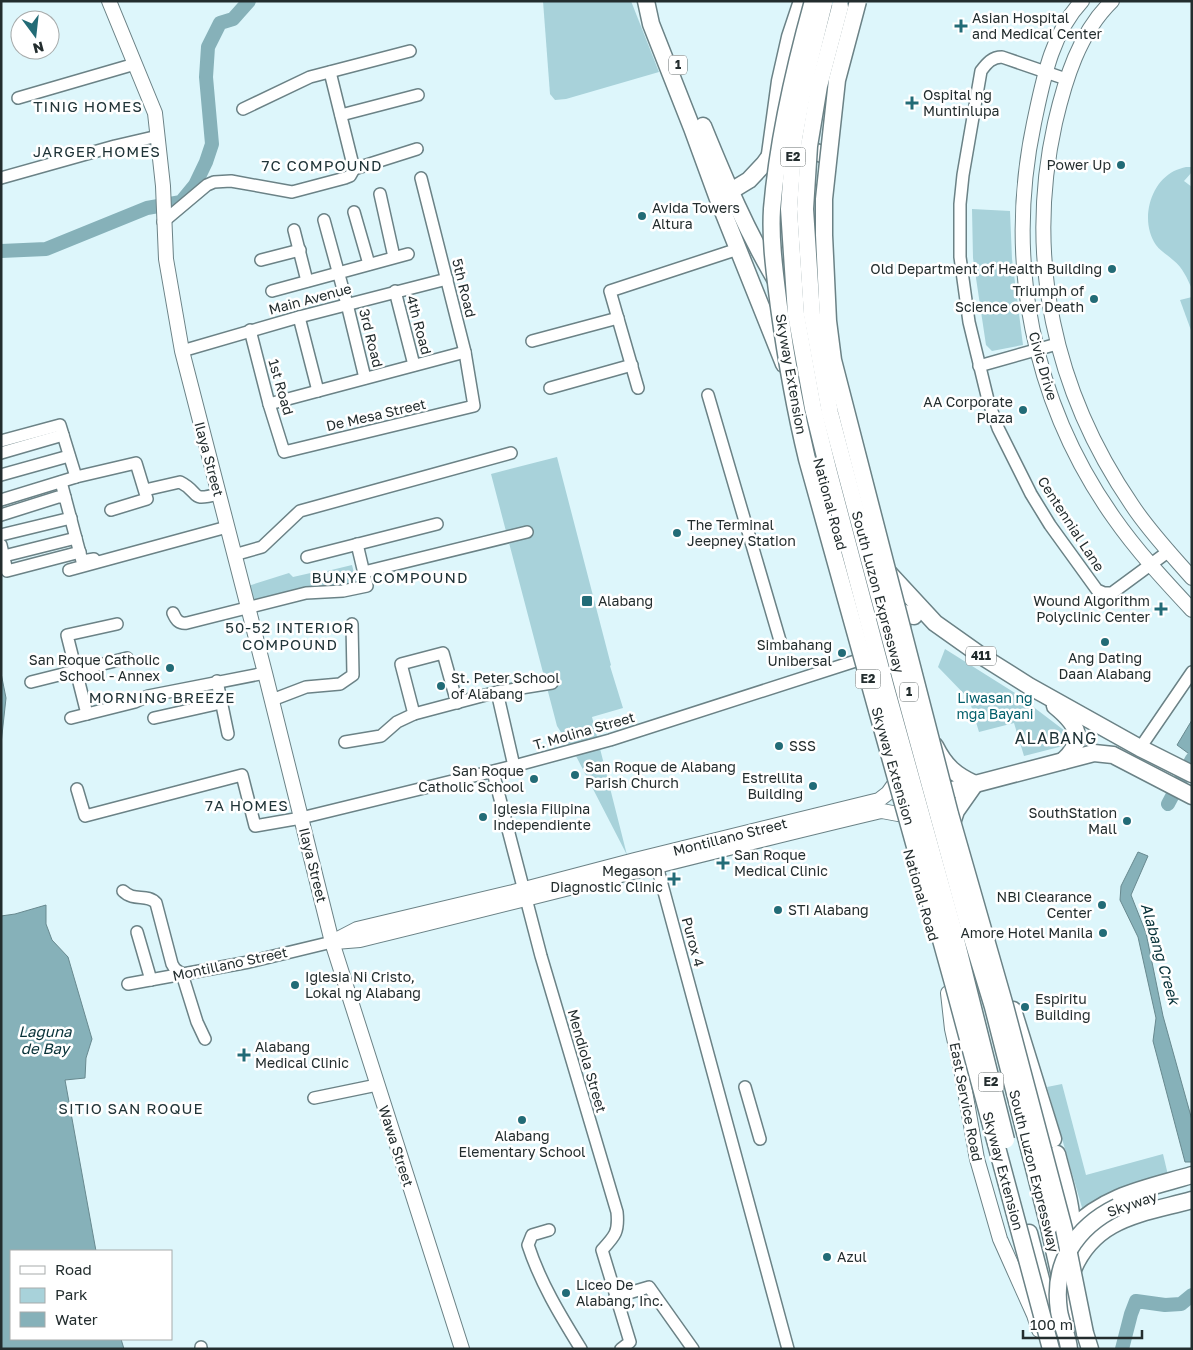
<svg xmlns="http://www.w3.org/2000/svg" width="1193" height="1350" font-family="'Golos Text',sans-serif">
<style>
.green{fill:#a8d2da}
.water{fill:#86b1b9;stroke:#68898f}
.lines{fill:none;stroke-linecap:round;stroke-linejoin:round}
.river{stroke:#86b1b9;stroke-width:14}
.minor-casing{stroke:#6b8286;stroke-width:14}
.major-casing{stroke:#6b8286;stroke-width:16}
.highway-casing{stroke:#6b8286;stroke-width:19}
.minor{stroke:#fff;stroke-width:11}
.major{stroke:#fff;stroke-width:14}
.highway{stroke:#fff;stroke-width:16}
.highway-bridge-casing{stroke:#6b8286;stroke-width:19;stroke-linecap:butt}
.highway-bridge{stroke:#fff;stroke-width:16}
.poi-dot{fill:#226b76;stroke:#fff;stroke-width:2}
.labels{text-anchor:middle;stroke-width:5;stroke-linejoin:round;paint-order:stroke}
.shield{fill:#fff;stroke:#656c6d;stroke-width:1}
.shield-label{font-size:12px;font-weight:bold;fill:#232d2e}
.poi-label{font-size:14px;fill:#232d2e;stroke:#fff;text-anchor:start}
.street-label{font-size:14px;fill:#232d2e;stroke:#fff}
.park-label{font-size:14px;fill:#005e6a;stroke:#fff}
.neighbourhood-label{font-size:15px;letter-spacing:1px;fill:#203438;stroke:#fff}
.water-label{font-size:15px;font-style:italic;fill:#053037;stroke:#fff}
.quarter-label{font-size:16px;letter-spacing:1px;fill:#203438;stroke:#fff}
</style>
<rect width="100%" height="100%" fill="#ddf6fb"/>
<g class="green">
<polygon points="543,1 631,1 659,72 566,99 555,100 550,94"/>
<path d="M1186,167H1192V172L1184,181L1192,187V289C1187,278 1183,268 1173,260C1168,255 1160,251 1156,245C1140,222 1149,184 1174,171C1178,169 1182,168 1186,167Z"/>
<polygon points="972,209 1010,211 1012,259 1023,345 992,351 986,345 973,258"/>
<polygon points="1192,297 1192,333 1180,300"/>
<polygon points="557,457 611,665 610,666 623,708 592,717 627,855 576,756 557,726 491,474"/>
<polygon points="352,565 356,581 323,589 319,573"/>
<polygon points="315,572 319,587 253,602 248,586 289,573 293,577"/>
<polygon points="945,649 1015,693 1065,731 1063,746 1024,756 1014,723 979,732 969,699 938,667"/>
<polygon points="1062,1084 1086,1175 1163,1154 1168,1175 1118,1189 1098,1198 1083,1211 1047,1087"/>
</g>
<g class="water">
<polygon points="1,673 6,698 1,744"/>
<polygon points="1192,720 1192,756 1177,745"/>
<polygon points="1138,852 1148,856 1131,895 1146,933 1163,1016 1192,1120 1192,1162 1185,1162 1153,1041 1156,1018 1138,937 1120,900 1121,886"/>
<polygon points="46,905 46,924 52,940 68,957 92,1039 86,1058 85,1078 65,1080 96,1251 11,1251 11,1339 121,1339 124,1349 1,1349 1,916 15,914"/>
</g>
<g class="lines">
<g class="river">
<polyline points="1,251 46,249 147,208 181,202 195,185 206,162 212,144 206,77 208,47 220,23 233,19 249,1"/>
<polyline points="1168,804 1192,759"/>
<polyline points="1122,1349 1131,1314 1136,1301 1165,1305 1181,1304 1192,1295"/>
</g>
<defs>
<g id="minor">
<polyline points="330,72 354,169 417,149"/>
<path d="M1066,79L1002,57C992,57 987,63 981,71L963,175L960,204V257L969,322L988,400L998,428L1031,494L1050,525L1097,590L1104,593H1112L1169,551"/>
<polyline points="18,98 135,64"/>
<polyline points="243,109 310,77 410,51"/>
<polyline points="341,115 418,95"/>
<polyline points="1,178 115,146 158,136"/>
<polyline points="380,194 394,257"/>
<polyline points="354,212 369,264"/>
<polyline points="324,220 347,304 365,378"/>
<polyline points="163,222 207,185 214,182 231,181 292,192 345,178 350,176 354,169"/>
<polyline points="294,230 307,281"/>
<polyline points="261,260 300,250"/>
<polyline points="272,291 408,254"/>
<polyline points="395,291 414,365"/>
<polyline points="299,317 318,391"/>
<polyline points="250,330 269,404 284,452 474,406 465,352 421,178"/>
<polyline points="532,341 618,318"/>
<polyline points="182,351 299,317 447,279"/>
<polyline points="979,366 1057,344"/>
<polyline points="550,388 632,365"/>
<polyline points="638,388 610,291 738,249"/>
<polyline points="708,395 781,644"/>
<polyline points="269,404 465,352"/>
<polyline points="1,441 60,425 76,477"/>
<polyline points="1,453 63,435"/>
<polyline points="1,475 69,456"/>
<polyline points="61,482 82,561 94,559"/>
<path d="M145,490L180,482C202,493 188,502 218,494"/>
<polyline points="1,500 76,477 136,463 147,499 111,510"/>
<polyline points="1,515 58,497 65,497"/>
<polyline points="1,535 71,518"/>
<polyline points="1,545 7,571 80,552"/>
<polyline points="234,555 262,547 300,511 511,453"/>
<polyline points="4,556 76,538"/>
<polyline points="307,557 437,524"/>
<polyline points="69,570 227,527"/>
<polyline points="364,572 527,532"/>
<path d="M173,613C176,620 179,624 187,623L306,593L343,591L367,586L357,544"/>
<polyline points="217,681 228,734"/>
<polyline points="31,682 127,658"/>
<polyline points="497,692 514,766"/>
<polyline points="272,700 306,687 340,684 353,675 352,624"/>
<polyline points="87,714 67,635 117,624"/>
<polyline points="414,714 401,664 443,653 457,703"/>
<polyline points="71,718 135,702 148,696 265,673"/>
<polyline points="154,718 221,703"/>
<polyline points="345,742 381,736 397,722 414,714 497,692 552,683"/>
<polyline points="1140,748 1192,672"/>
<path d="M493,772L541,956L617,1212C619,1232 615,1236 602,1250L630,1342L621,1349"/>
<polyline points="77,789 85,816 242,775 255,826 301,818 514,766 610,740 868,657"/>
<polyline points="657,866 788,1349"/>
<path d="M123,891C134,902 147,893 156,903L172,964L175,969L182,974L197,1022L205,1039"/>
<polyline points="137,932 151,980"/>
<polyline points="128,984 249,962 332,942"/>
<polyline points="745,1087 760,1139"/>
<polyline points="314,1098 377,1085"/>
<path d="M549,1230L532,1235L528,1245C540,1282 560,1315 581,1349"/>
<polyline points="615,1297 649,1287 693,1349"/>
<polyline points="201,1347 201,1349"/>
</g>
<g id="major">
<polyline points="109,1 155,113 163,186 166,259 182,351 265,673 332,942 462,1349"/>
<path d="M1082,1C1051,34 1043,81 1034,123C1005,261 1032,402 1114,518C1137,551 1165,581 1192,610"/>
<path d="M1112,1C1079,33 1065,80 1055,123C1025,258 1054,391 1132,505C1149,531 1171,554 1192,578"/>
<polyline points="332,942 357,929 513,892 635,860 879,800 888,793 893,786"/>
<path d="M335,942L360,940C533,898 704,853 877,812L882,811L898,814"/>
<polyline points="948,993 952,1029 962,1074 977,1159 1000,1239 1034,1315 1039,1330"/>
</g>
<g id="highway">
<polyline points="646,1 651,24 692,128 718,199 784,364"/>
<path d="M703,126C725,180 747,232 777,282"/>
<polyline points="770,154 780,81 790,37 802,1"/>
<polyline points="721,197 749,180 764,164 775,149 795,145 825,155"/>
<polyline points="798,398 808,421 818,461"/>
<polyline points="885,569 935,623 983,657 1029,686 1140,748 1192,774"/>
<polyline points="902,626 899,614 901,612 914,616"/>
<path d="M1055,706C1077,724 1087,739 1063,761"/>
<path d="M935,746C945,766 955,775 975,784"/>
<polyline points="937,794 1094,753 1113,755 1192,796"/>
<polyline points="950,829 956,811 975,784"/>
<polyline points="1013,1010 1053,1139"/>
<path d="M1057,1154C1063,1178 1072,1204 1072,1229C1072,1258 1068,1286 1068,1314"/>
<polyline points="1049,1227 1061,1281"/>
<path d="M1072,1229C1105,1195 1148,1188 1192,1175"/>
<polyline points="1029,1233 1059,1349"/>
<path d="M1072,1272C1094,1217 1142,1214 1192,1200"/>
<polyline points="1085,1333 1090,1349"/>
</g>
</defs>
<use href="#minor" class="minor-casing"/>
<use href="#major" class="major-casing"/>
<use href="#highway" class="highway-casing"/>
<use href="#minor" class="minor"/>
<use href="#major" class="major"/>
<use href="#highway" class="highway"/>
<defs>
<g id="highway-bridge">
<path d="M813,1C794,69 778,138 772,209C770,241 775,274 779,307C786,358 795,409 807,459L953,983L1051,1349"/>
<polyline points="858,1 837,80 824,199 824,235 828,321 833,360 950,814 1005,1006 1064,1229 1085,1333"/>
<polyline points="824,3 804,84 794,139 789,209 796,314 813,408 828,469 886,688 954,932 1006,1140"/>
<polyline points="840,7 819,86 809,146 805,209 812,315 830,413 902,683 969,928 993,1007 1049,1227"/>
<path d="M1069,1349C1068,1336 1061,1324 1059,1311C1052,1263 1076,1227 1117,1207"/>
</g>
</defs>
<use href="#highway-bridge" class="highway-bridge-casing"/>
<use href="#highway-bridge" class="highway-bridge"/>
</g>
<g class="poi-dot">
<path d="M958.5 18.5h5v5h5v5h-5v5h-5v-5h-5v-5h5z"/>
<path d="M909.5 95.5h5v5h5v5h-5v5h-5v-5h-5v-5h5z"/>
<circle cx="1121" cy="165" r="5"/>
<circle cx="642" cy="216" r="5"/>
<circle cx="1112" cy="269" r="5"/>
<circle cx="1094" cy="299" r="5"/>
<circle cx="1023" cy="410" r="5"/>
<circle cx="677" cy="533" r="5"/>
<rect x="581" y="595" width="12" height="12" rx="2.5"/>
<path d="M1158.5 601.5h5v5h5v5h-5v5h-5v-5h-5v-5h5z"/>
<circle cx="1105" cy="642" r="5"/>
<circle cx="842" cy="653" r="5"/>
<circle cx="170" cy="668" r="5"/>
<circle cx="441" cy="686" r="5"/>
<circle cx="779" cy="746" r="5"/>
<circle cx="575" cy="775" r="5"/>
<circle cx="534" cy="779" r="5"/>
<circle cx="813" cy="786" r="5"/>
<circle cx="483" cy="817" r="5"/>
<circle cx="1127" cy="821" r="5"/>
<path d="M720.5 855.5h5v5h5v5h-5v5h-5v-5h-5v-5h5z"/>
<path d="M671.5 871.5h5v5h5v5h-5v5h-5v-5h-5v-5h5z"/>
<circle cx="1102" cy="905" r="5"/>
<circle cx="778" cy="910" r="5"/>
<circle cx="1103" cy="933" r="5"/>
<circle cx="295" cy="985" r="5"/>
<circle cx="1025" cy="1007" r="5"/>
<path d="M241.5 1047.5h5v5h5v5h-5v5h-5v-5h-5v-5h5z"/>
<circle cx="522" cy="1120" r="5"/>
<circle cx="827" cy="1257" r="5"/>
<circle cx="566" cy="1293" r="5"/>
</g>
<g class="labels">
<g class="shield">
<rect x="669" y="55.5" width="18" height="19" rx="4"/>
<rect x="780.5" y="147.5" width="25" height="19" rx="4"/>
<rect x="966" y="646.5" width="30" height="19" rx="4"/>
<rect x="855.5" y="669.5" width="25" height="19" rx="4"/>
<rect x="900" y="682.5" width="18" height="19" rx="4"/>
<rect x="978.5" y="1072.5" width="25" height="19" rx="4"/>
</g>
<g class="shield-label">
<text x="678" y="69">1</text>
<text x="793" y="161">E2</text>
<text x="981" y="660">411</text>
<text x="868" y="683">E2</text>
<text x="909" y="696">1</text>
<text x="991" y="1086">E2</text>
</g>
<g class="poi-label">
<text x="972" y="23">Asian Hospital<tspan x="972" dy="16">and Medical Center</tspan></text>
<text x="923" y="100">Ospital ng<tspan x="923" dy="16">Muntinlupa</tspan></text>
<text x="1111" y="170" text-anchor="end">Power Up</text>
<text x="652" y="213">Avida Towers<tspan x="652" dy="16">Altura</tspan></text>
<text x="1102" y="274" text-anchor="end">Old Department of Health Building</text>
<text x="1084" y="296" text-anchor="end">Triumph of<tspan x="1084" dy="16">Science over Death</tspan></text>
<text x="1013" y="407" text-anchor="end">AA Corporate<tspan x="1013" dy="16">Plaza</tspan></text>
<text x="687" y="530">The Terminal<tspan x="687" dy="16">Jeepney Station</tspan></text>
<text x="598" y="606">Alabang</text>
<text x="1150" y="606" text-anchor="end">Wound Algorithm<tspan x="1150" dy="16">Polyclinic Center</tspan></text>
<text x="832" y="650" text-anchor="end">Simbahang<tspan x="832" dy="16">Unibersal</tspan></text>
<text x="1105" y="663" text-anchor="middle">Ang Dating<tspan x="1105" dy="16">Daan Alabang</tspan></text>
<text x="160" y="665" text-anchor="end">San Roque Catholic<tspan x="160" dy="16">School - Annex</tspan></text>
<text x="451" y="683">St. Peter School<tspan x="451" dy="16">of Alabang</tspan></text>
<text x="789" y="751">SSS</text>
<text x="585" y="772">San Roque de Alabang<tspan x="585" dy="16">Parish Church</tspan></text>
<text x="524" y="776" text-anchor="end">San Roque<tspan x="524" dy="16">Catholic School</tspan></text>
<text x="803" y="783" text-anchor="end">Estrellita<tspan x="803" dy="16">Building</tspan></text>
<text x="493" y="814">Iglesia Filipina<tspan x="493" dy="16">Independiente</tspan></text>
<text x="1117" y="818" text-anchor="end">SouthStation<tspan x="1117" dy="16">Mall</tspan></text>
<text x="734" y="860">San Roque<tspan x="734" dy="16">Medical Clinic</tspan></text>
<text x="663" y="876" text-anchor="end">Megason<tspan x="663" dy="16">Diagnostic Clinic</tspan></text>
<text x="1092" y="902" text-anchor="end">NBI Clearance<tspan x="1092" dy="16">Center</tspan></text>
<text x="788" y="915">STI Alabang</text>
<text x="1093" y="938" text-anchor="end">Amore Hotel Manila</text>
<text x="305" y="982">Iglesia Ni Cristo,<tspan x="305" dy="16">Lokal ng Alabang</tspan></text>
<text x="1035" y="1004">Espiritu<tspan x="1035" dy="16">Building</tspan></text>
<text x="255" y="1052">Alabang<tspan x="255" dy="16">Medical Clinic</tspan></text>
<text x="522" y="1141" text-anchor="middle">Alabang<tspan x="522" dy="16">Elementary School</tspan></text>
<text x="837" y="1262">Azul</text>
<text x="576" y="1290">Liceo De<tspan x="576" dy="16">Alabang, Inc.</tspan></text>
</g>
<g class="street-label">
<text transform="translate(464 288) rotate(76)" y="5">5th Road</text>
<text transform="translate(310 299) rotate(-15)" y="5">Main Avenue</text>
<text transform="translate(419 325) rotate(75)" y="5">4th Road</text>
<text transform="translate(371 338) rotate(76)" y="5">3rd Road</text>
<text transform="translate(1043 366) rotate(74)" y="5">Civic Drive</text>
<text transform="translate(791 374) rotate(80)" y="5">Skyway Extension</text>
<text transform="translate(281 387) rotate(74)" y="5">1st Road</text>
<text transform="translate(376 415) rotate(-13)" y="5">De Mesa Street</text>
<text transform="translate(209 459) rotate(75)" y="5">Ilaya Street</text>
<text transform="translate(830 504) rotate(75)" y="5">National Road</text>
<text transform="translate(1071 524) rotate(57)" y="5">Centennial Lane</text>
<text transform="translate(878 592) rotate(75)" y="5">South Luzon Expressway</text>
<text transform="translate(584 731) rotate(-16)" y="5">T. Molina Street</text>
<text transform="translate(893 766) rotate(74)" y="5">Skyway Extension</text>
<text transform="translate(730 837) rotate(-14)" y="5">Montillano Street</text>
<text transform="translate(313 865) rotate(76)" y="5">Ilaya Street</text>
<text transform="translate(921 895) rotate(74)" y="5">National Road</text>
<text transform="translate(693 942) rotate(75)" y="5">Purox 4</text>
<text transform="translate(230 964) rotate(-12)" y="5">Montillano Street</text>
<text transform="translate(587 1061) rotate(74)" y="5">Mendiola Street</text>
<text transform="translate(966 1102) rotate(79)" y="5">East Service Road</text>
<text transform="translate(396 1146) rotate(72)" y="5">Wawa Street</text>
<text transform="translate(1003 1171) rotate(75)" y="5">Skyway Extension</text>
<text transform="translate(1034 1171) rotate(76)" y="5">South Luzon Expressway</text>
<text transform="translate(1132 1204) rotate(-19)" y="5">Skyway</text>
</g>
<g class="park-label">
<text x="995" y="703">Liwasan ng<tspan x="995" dy="16">mga Bayani</tspan></text>
</g>
<g class="neighbourhood-label">
<text x="88" y="112">TINIG HOMES</text>
<text x="97" y="157">JARGER HOMES</text>
<text x="322" y="171">7C COMPOUND</text>
<text x="390" y="583">BUNYE COMPOUND</text>
<text x="290" y="633">50-52 INTERIOR<tspan x="290" dy="17">COMPOUND</tspan></text>
<text x="162" y="703">MORNING BREEZE</text>
<text x="247" y="811">7A HOMES</text>
<text x="131" y="1114">SITIO SAN ROQUE</text>
</g>
<g class="water-label">
<text transform="translate(1160 954) rotate(74)" y="5">Alabang Creek</text>
<text x="45" y="1037">Laguna<tspan x="45" dy="17">de Bay</tspan></text>
</g>
<g class="quarter-label">
<text x="1056" y="744">ALABANG</text>
</g>
</g>
<rect width="1193" height="1350" fill="none" stroke="#232d2e" stroke-width="5"/>
<rect x="10" y="1250" width="162" height="90" fill="#ffffff" stroke="#a7abab"/>
<rect x="20" y="1266" width="25" height="8" fill="#ffffff" stroke="#a7abab"/>
<text x="55" y="1275" font-size="15" fill="#232d2e">Road</text>
<rect x="20" y="1288" width="25" height="15" fill="#a8d2da" stroke="#a7abab"/>
<text x="55" y="1300" font-size="15" fill="#232d2e">Park</text>
<rect x="20" y="1312" width="25" height="15" fill="#86b1b9" stroke="#a7abab"/>
<text x="55" y="1325" font-size="15" fill="#232d2e">Water</text>
<g transform="translate(35 35) rotate(165)"><circle r="24" fill="#ffffff" stroke="#a7abab"/>
<path d="M0-4L9 19L0 12L-9 19Z" fill="#226b76"/>
<text y="-8" font-size="14" font-weight="bold" text-anchor="middle" fill="#232d2e">N</text>
</g>
<path d="M1023 1330v8h119v-8" fill="none" stroke="#232d2e" stroke-width="2.5"/>
<text x="1030" y="1330" font-size="15" fill="#232d2e" stroke="#ffffff" stroke-width="4" paint-order="stroke">100 m</text>
</svg>
